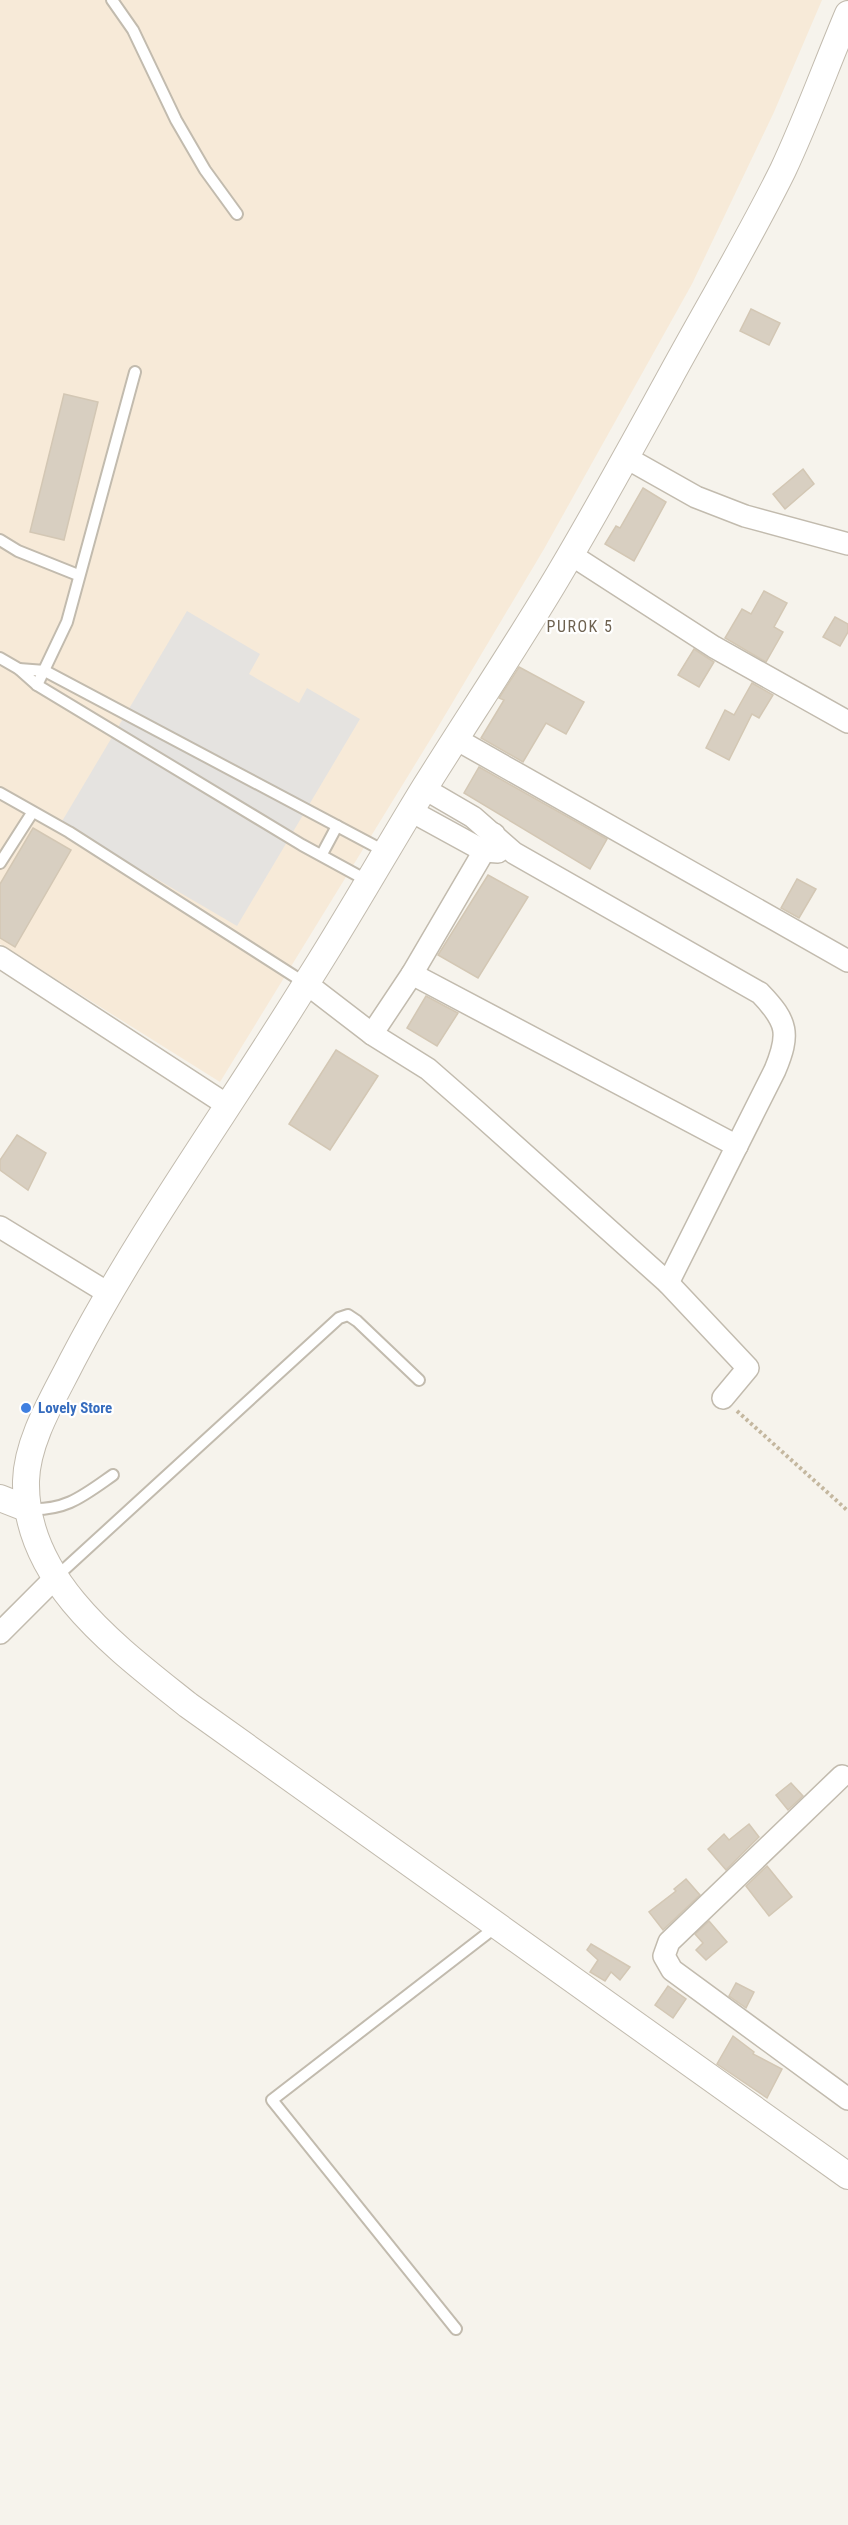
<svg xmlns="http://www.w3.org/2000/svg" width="848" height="2525" font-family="'Roboto Condensed',sans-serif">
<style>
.commercial{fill:#f7ead8}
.parking{fill:#e5e3e0}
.building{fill:#d8cfc1;stroke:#d3c7b4;stroke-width:1.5}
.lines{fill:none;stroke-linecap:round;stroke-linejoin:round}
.service-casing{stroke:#c2bbae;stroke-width:14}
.minor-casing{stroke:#c2bbae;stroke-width:24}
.tertiary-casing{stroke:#c2bbae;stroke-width:28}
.path{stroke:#c4b79f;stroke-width:4;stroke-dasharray:3 3;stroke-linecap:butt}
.service{stroke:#fff;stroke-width:10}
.minor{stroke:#fff;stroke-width:21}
.tertiary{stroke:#fff;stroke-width:26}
.shop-dot{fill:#3f7fe0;stroke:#fff;stroke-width:2}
.labels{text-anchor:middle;stroke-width:4.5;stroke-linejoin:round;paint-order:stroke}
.shop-label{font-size:15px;font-weight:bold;fill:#366cbe;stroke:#fff;text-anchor:start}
.neighbourhood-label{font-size:16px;letter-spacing:1.5px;fill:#6e6250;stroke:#fff}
</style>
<rect width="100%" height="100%" fill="#f6f3ec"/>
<polygon class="commercial" points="0,0 822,0 774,112 692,284 544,549 435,732 220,1082 0,944"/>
<polygon class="parking" points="187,611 260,654 249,674 299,703 307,688 360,719 237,926 61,823"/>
<g class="building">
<polygon points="751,309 780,323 769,345 740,331"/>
<polygon points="64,394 98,402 64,540 30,532"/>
<polygon points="803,469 814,484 785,509 773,494"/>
<polygon points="643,488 666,502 634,561 605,544 616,526 620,528"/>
<polygon points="764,591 787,603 774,627 783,632 766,662 725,638 742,609 751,614"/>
<polygon points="835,617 848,624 848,632 840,646 823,637"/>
<polygon points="694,649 714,662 699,687 678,675"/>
<polygon points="519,667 584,702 566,734 546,723 523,762 481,738 504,700 499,698"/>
<polygon points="752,683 773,695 759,718 752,714 729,760 706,748 725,710 734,715"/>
<polygon points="479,767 607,839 590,869 464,793"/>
<polygon points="33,828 71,850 15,947 0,938 0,884"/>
<polygon points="488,875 528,897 478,978 438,955"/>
<polygon points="797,879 816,889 799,918 781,908"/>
<polygon points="426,996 458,1013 437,1046 407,1028"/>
<polygon points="336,1050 378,1076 330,1150 289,1124"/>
<polygon points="17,1135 46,1153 28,1190 0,1170 0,1160"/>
<polygon points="791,1783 803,1796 788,1810 776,1795"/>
<polygon points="749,1824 759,1837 726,1870 708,1849 724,1834 729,1840"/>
<polygon points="767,1866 792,1897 769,1916 746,1886"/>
<polygon points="686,1879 700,1895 663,1930 649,1912 676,1891 674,1889"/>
<polygon points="709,1921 727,1942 706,1960 696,1950 703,1943 695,1934"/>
<polygon points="591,1944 630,1967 620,1980 611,1972 605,1981 590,1972 598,1960 587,1950"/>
<polygon points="736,1983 754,1992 746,2008 729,1996"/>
<polygon points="668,1986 686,1999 673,2018 655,2005"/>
<polygon points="733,2036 754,2052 753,2054 782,2069 767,2098 717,2064"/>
</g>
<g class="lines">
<defs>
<g id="service">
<polyline points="112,0 133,30 176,120 205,170 237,214"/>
<polyline points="0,540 18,551 78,575"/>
<polyline points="0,658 19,669 37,685 302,845 368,881"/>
<polyline points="19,669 45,671 386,852"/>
<polyline points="37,685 67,622 135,372"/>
<polyline points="0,793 69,832 305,983"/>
<polyline points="322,854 337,826"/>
<polyline points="0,863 32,813"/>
<path d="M28,1509C66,1511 83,1496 113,1475"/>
<polyline points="56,1577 339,1318 348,1315 357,1321 419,1380"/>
<polyline points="456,2329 272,2100 497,1926"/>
</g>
<g id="minor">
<polyline points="625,457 696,497 745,516 848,544"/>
<polyline points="570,554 714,647 848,722"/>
<polyline points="456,739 848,961"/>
<path d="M425,789L473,817L514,853L760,993C788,1022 790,1034 775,1070L668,1283"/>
<polyline points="411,811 484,851 498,852"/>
<polyline points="0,957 227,1105"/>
<polyline points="412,974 737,1146"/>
<polyline points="307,984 372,1034 428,1069 476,1111 668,1283 748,1368 723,1398"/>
<polyline points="372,1034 412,974 494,834"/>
<polyline points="0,1227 108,1293"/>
<polyline points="0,1633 54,1579"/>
<polyline points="842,1776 669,1942 664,1956 672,1970 848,2099"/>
</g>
<g id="tertiary">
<path d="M848,14C826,66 807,119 783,170C748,241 707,309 669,379C631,448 593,518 552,586C511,654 467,720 425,787C385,852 348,918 307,982C229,1109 141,1229 72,1361C54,1397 27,1440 26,1481C24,1581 117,1648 188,1705L848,2176"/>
<polyline points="0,1498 28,1509"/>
</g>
</defs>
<use href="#service" class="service-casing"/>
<use href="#minor" class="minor-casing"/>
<use href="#tertiary" class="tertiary-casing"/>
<polyline class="path" points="737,1411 848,1511"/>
<use href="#service" class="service"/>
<use href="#minor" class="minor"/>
<use href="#tertiary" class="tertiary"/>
</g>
<circle class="shop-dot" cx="26" cy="1408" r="6"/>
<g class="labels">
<g class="shop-label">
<text x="38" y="1413">Lovely Store</text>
</g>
<g class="neighbourhood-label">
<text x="580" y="632">PUROK 5</text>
</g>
</g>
</svg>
